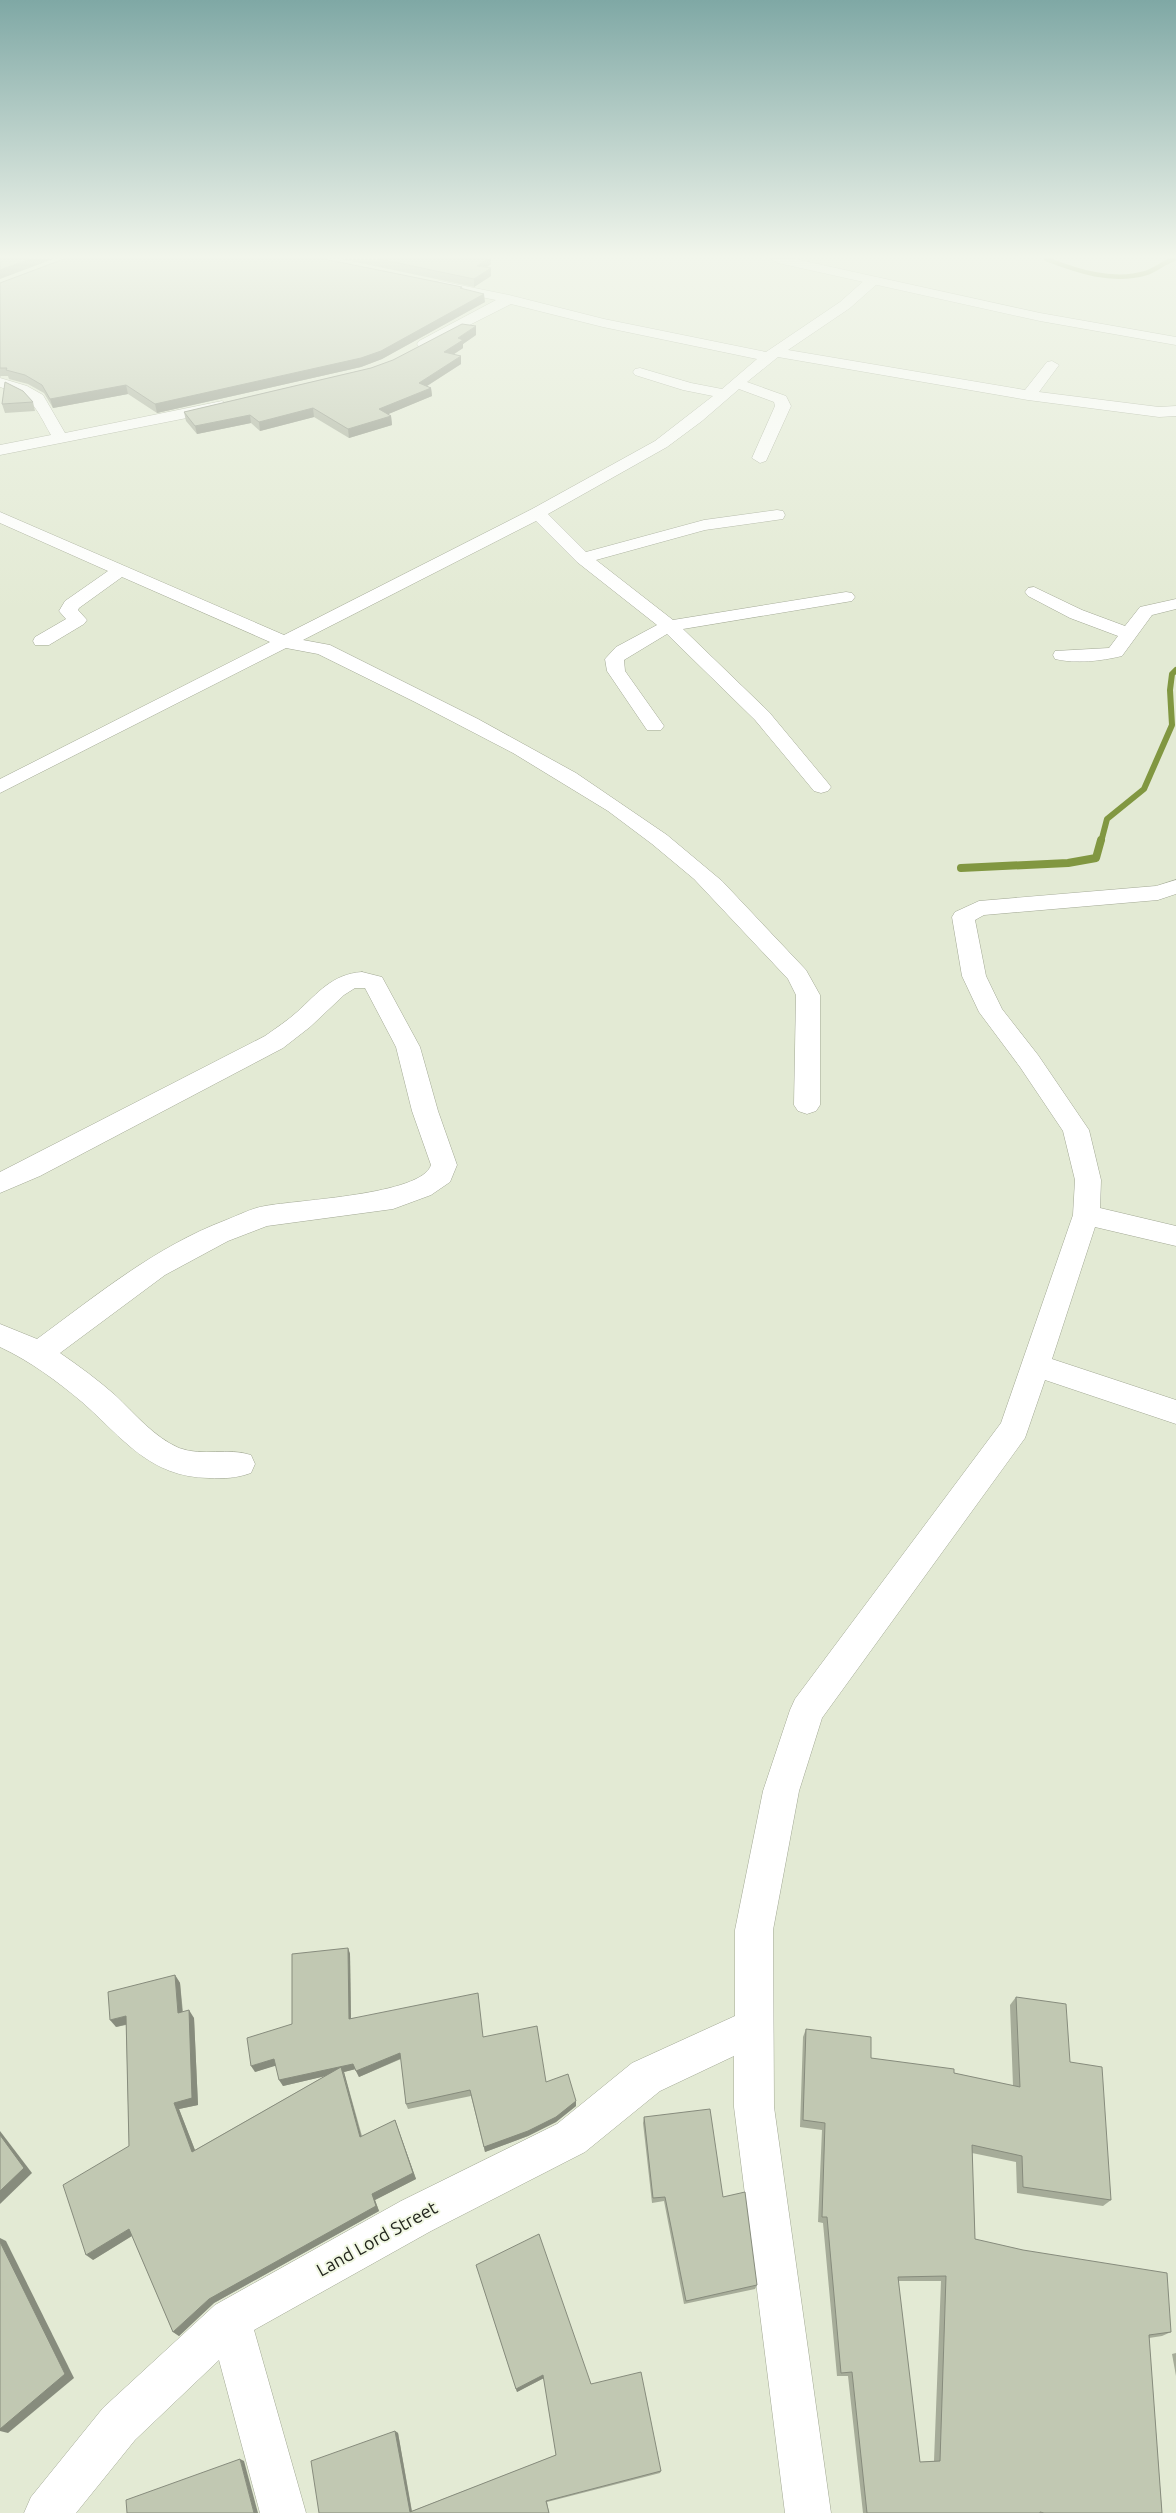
<svg xmlns="http://www.w3.org/2000/svg" width="1176" height="2513" font-family="Ubuntu,sans-serif">
<style>
.lines{fill:none;stroke-linecap:round;stroke-linejoin:round}
.stream-far2{stroke:#819741;stroke-width:4.5}
.stream-far1{stroke:#819741;stroke-width:6}
.stream{stroke:#819741;stroke-width:8}
.minor-casing{stroke:#a2a894;stroke-width:1}
.major-casing{stroke:#a2a894;stroke-width:1}
.minor{fill:#fff;fill-rule:evenodd}
.major{fill:#fff;fill-rule:evenodd}
.wall{fill:#a6ac99;fill-rule:evenodd}
.shaded-wall{fill:#878c7d}
.building{fill:#c1c8b2;stroke:#878c7d;fill-rule:evenodd}
.labels{text-anchor:middle;stroke-width:4;stroke-linejoin:round;paint-order:stroke}
.near-street-label{font-size:18px;fill:#22251d;stroke:#f0f7e2}
</style>
<rect width="100%" height="100%" fill="#e3ead4"/>
<g class="lines">
<path class="stream-far2" d="M1046,259C1077,271 1112,283 1146,273C1156,270 1164,262 1174,259"/>
<polyline class="stream-far1" points="1101,842 1107,819 1144,789 1172,725 1170,690 1172,674 1176,670"/>
<polyline class="stream" points="961,868 1068,863 1096,858 1101,840"/>
<defs>
<g id="minor">
<polygon points="872,277 879,281 877,284 850,308 788,350 1025,390 1047,362 1052,361 1059,365 1039,392 1159,407 1176,406 1176,416 1159,417 1028,400 778,357 747,382 786,396 791,406 766,461 760,463 752,458 775,406 774,402 739,389 702,421 667,447 548,514 586,552 704,520 777,510 783,511 785,515 783,519 705,530 596,560 673,620 846,592 852,593 855,597 852,601 846,602 683,629 769,712 828,783 831,787 828,791 821,793 814,791 755,720 667,634 624,660 625,671 664,726 661,730 647,730 607,671 605,659 616,647 657,625 577,562 536,521 303,640 330,645 478,719 576,773 667,835 722,881 806,970 820,995 820,1105 816,1111 807,1114 798,1111 794,1105 796,995 788,979 694,879 652,844 608,811 513,753 415,702 318,654 286,648 0,793 0,779 270,642 122,577 79,608 78,610 87,620 84,624 49,645 35,645 33,641 35,637 66,619 59,611 65,601 108,571 0,523 0,512 284,635 532,509 655,441 713,396 683,390 635,375 633,372 635,369 640,368 691,383 722,389 757,359 603,327 511,304 424,348 419,347 417,344 419,341 496,300 435,288 433,285 435,282 440,281 509,295 604,319 766,352 840,302 867,278"/>
<path d="M0,378L27,386L43,395L65,433L222,401L230,406L222,411L0,455V445L51,435C34,405 34,398 0,387Z"/>
<path d="M1034,587L1082,610L1125,626L1140,607L1176,599V609L1152,615L1122,656C1101,661 1076,664 1055,659L1053,655L1055,651L1109,648L1118,636L1070,618L1028,596L1025,592L1028,588Z"/>
<polygon points="1176,880 1176,894 1158,900 984,915 975,920 986,976 1002,1009 1038,1055 1089,1130 1101,1180 1100,1208 1176,1226 1176,1246 1095,1227 1052,1359 1176,1400 1176,1424 1045,1380 1025,1438 822,1718 799,1791 773,1930 774,2107 831,2513 785,2513 734,2107 734,2056 660,2091 585,2152 431,2231 254,2330 306,2513 260,2513 219,2360 135,2440 76,2513 24,2513 31,2497 103,2408 215,2305 401,2201 557,2124 632,2063 735,2016 735,1930 763,1791 790,1710 795,1699 1001,1423 1073,1215 1075,1180 1063,1131 1020,1067 979,1012 962,976 952,917 955,912 979,901 1156,886"/>
<path d="M362,972L382,977L420,1047L438,1111L457,1165L450,1182L431,1195L393,1209L267,1226L228,1241L165,1275L60,1353C79,1366 98,1380 115,1395C135,1414 154,1437 179,1448C203,1457 228,1447 251,1455L255,1464L251,1473C237,1478 224,1479 209,1478C149,1477 123,1438 82,1402C57,1381 30,1361 0,1347V1324L37,1339C97,1295 155,1247 226,1220C239,1215 252,1208 265,1206C296,1200 422,1195 431,1165L412,1111L396,1047L365,988H355L344,995L310,1027L283,1048L40,1176L0,1193V1172L265,1036C276,1028 287,1021 297,1012C318,993 332,974 362,972Z"/>
</g>
<polygon id="major" points="772,259 795,259 1040,313 1176,337 1176,345 1040,321 778,263"/>
</defs>
<use href="#minor" class="minor-casing"/>
<use href="#major" class="major-casing"/>
<use href="#minor" class="minor"/>
<use href="#major" class="major"/>
</g>
<g class="wall">
<polygon points="341,259 491,259 491,264 487,267 491,276 474,287"/>
<polygon points="0,283 462,287 463,289 485,302 382,359 361,367 157,413 128,394 53,408 44,393 28,384 9,379 8,376 1,376 0,377"/>
<polygon points="476,335 463,344 463,348 454,354 461,364 427,386 431,388 432,396 388,414 391,416 392,425 349,438 314,417 260,431 251,423 197,434 186,421 184,412 371,368"/>
<polygon points="33,402 35,411 5,413 2,404"/>
<polygon points="348,1948 350,1954 351,2018 484,2037 546,2082 576,2106 556,2122 528,2136 485,2152 471,2096 408,2109 406,2104 401,2059 359,2077 355,2069 344,2072 362,2136 395,2120 416,2179 375,2200 379,2211 214,2303 179,2336 173,2332 132,2236 93,2260 129,2146 126,2025 116,2027 175,1975 180,1983 183,2012 194,2018 198,2105 179,2109 195,2150 325,2076 283,2086 276,2065 255,2072 292,2024"/>
<path d="M1016,1997L1070,2062L1111,2200L1103,2206L1017,2193L1016,2162L972,2153L975,2239L1171,2332L1162,2336L1149,2338L1162,2513H863L848,2376H837L823,2223L818,2222L822,2130L800,2127L803,2037L806,2029L871,2058L954,2073L1013,2086L1010,2005ZM898,2281H941L934,2461L920,2462Z"/>
<polygon points="644,2117 723,2197 757,2285 755,2289 684,2304 664,2201 652,2203 643,2123"/>
<polygon points="476,2265 591,2384 661,2471 660,2473 547,2502 549,2513 319,2513 395,2431 398,2433 412,2511 556,2455 544,2378 517,2392"/>
<polygon points="1176,2353 1176,2376 1172,2354"/>
</g>
<g class="shaded-wall">
<polygon points="30,259 53,259 0,279 0,270"/>
<polygon points="486,259 491,259 491,264 478,274 477,266"/>
<polygon points="491,268 491,276 474,287 474,279"/>
<polygon points="484,294 485,302 382,359 361,367 157,413 155,404"/>
<polygon points="476,326 476,335 463,344 463,348 445,360 444,352 458,338"/>
<polygon points="461,356 461,364 419,391 419,383"/>
<polygon points="126,385 128,394 53,408 50,399"/>
<polygon points="431,388 432,396 379,418 379,409"/>
<polygon points="313,408 314,417 260,431 259,422"/>
<polygon points="250,415 251,423 197,434 195,426"/>
<polygon points="391,416 392,425 349,438 348,429"/>
<polygon points="348,1948 350,1954 351,2025 349,2019"/>
<polygon points="175,1975 180,1983 183,2020 178,2013"/>
<polygon points="189,2010 194,2018 198,2105 179,2109 198,2158 192,2152 174,2103"/>
<polygon points="126,2016 132,2023 116,2027 110,2020"/>
<polygon points="400,2053 402,2058 359,2077 356,2071"/>
<polygon points="274,2059 278,2065 255,2072 251,2066"/>
<polygon points="353,2064 356,2069 344,2072 363,2143 360,2137 343,2072 283,2086 279,2080"/>
<polygon points="576,2101 576,2106 556,2122 528,2136 485,2152 484,2147"/>
<polygon points="395,2120 416,2179 375,2200 379,2211 214,2303 179,2336 173,2332 209,2299 372,2194"/>
<polygon points="0,2131 32,2173 0,2204"/>
<polygon points="129,2229 135,2234 93,2260 86,2255"/>
<polygon points="0,2238 6,2241 74,2378 8,2433 0,2431"/>
<polygon points="543,2375 544,2378 517,2392 516,2389"/>
<polygon points="395,2431 398,2433 412,2513 410,2512"/>
<polygon points="240,2459 244,2461 258,2513 254,2513"/>
</g>
<g class="building">
<polygon points="0,259 30,259 0,270"/>
<polygon points="64,259 324,259 462,287 460,288 484,294 381,351 361,358 155,404 126,385 50,399 42,385 25,375 6,370 7,368 0,368 0,283"/>
<polygon points="379,259 487,259 477,266 491,268 474,279"/>
<polygon points="462,324 476,326 458,338 463,340 444,352 461,356 419,383 431,388 379,409 391,416 348,429 313,408 259,422 250,415 195,426 184,412 371,368 393,360"/>
<polygon points="5,382 23,391 33,402 2,404"/>
<polygon points="348,1948 349,2019 478,1993 483,2037 537,2026 546,2082 568,2074 576,2101 556,2117 528,2131 484,2147 470,2090 406,2104 400,2053 356,2071 353,2064 279,2080 274,2059 251,2066 247,2038 292,2024 292,1954"/>
<polygon points="175,1975 178,2013 189,2010 192,2098 174,2103 192,2152 341,2067 360,2137 395,2120 413,2173 372,2194 376,2206 209,2299 173,2332 129,2229 86,2255 63,2185 129,2146 126,2016 110,2020 108,1992"/>
<path d="M1016,1997L1066,2004L1070,2062L1102,2067L1111,2200L1023,2187L1022,2156L972,2145L975,2239L1023,2250L1167,2273L1171,2332L1149,2335L1162,2513H1044L1040,2512V2513H867L852,2372L841,2373L827,2217H822L825,2123L803,2120L806,2029L871,2037V2058L954,2069V2073L1020,2087ZM946,2276L940,2461L920,2462L898,2277Z"/>
<polygon points="710,2109 723,2197 745,2192 757,2285 686,2301 665,2197 653,2198 644,2117"/>
<polygon points="0,2135 24,2168 0,2191"/>
<polygon points="539,2234 591,2384 641,2372 661,2471 546,2501 549,2513 319,2513 311,2461 395,2431 410,2512 556,2455 543,2375 516,2389 476,2265"/>
<polygon points="0,2242 65,2374 0,2429"/>
<polygon points="240,2459 254,2513 256,2513 127,2513 126,2500"/>
</g>
<linearGradient id="sky" x2="0" y2="1"><stop stop-color="#7fa8a5"/><stop offset="0.42" stop-color="#f2f6ec"/><stop offset="1" stop-color="#f2f6ec" stop-opacity="0"/></linearGradient>
<rect width="1176" height="611" fill="url(#sky)"/>
<g class="labels">
<g class="near-street-label">
<text transform="translate(377 2239) rotate(-29)" y="6">Land Lord Street</text>
</g>
</g>
</svg>
